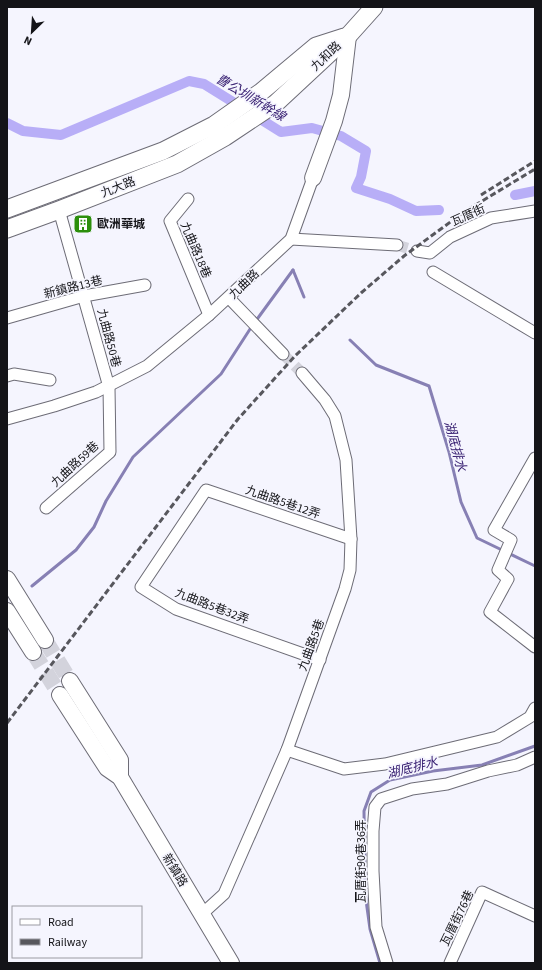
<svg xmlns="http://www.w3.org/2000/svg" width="542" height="970" font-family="'Source Sans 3','Noto Sans TC',sans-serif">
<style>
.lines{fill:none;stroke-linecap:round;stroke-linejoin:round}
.stream{stroke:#8780b4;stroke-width:3}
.canal{stroke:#b8aef7;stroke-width:10}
.street-tunnel{stroke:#d3d3dc;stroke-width:11;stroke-dasharray:11 5.5;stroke-linecap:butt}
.secondary-tunnel{stroke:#d3d3dc;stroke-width:16;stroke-dasharray:16 8;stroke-linecap:butt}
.street-casing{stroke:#6d6c76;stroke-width:13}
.secondary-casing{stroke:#6d6c76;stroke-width:18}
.primary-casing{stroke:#6d6c76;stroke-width:19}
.street{stroke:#fff;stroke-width:11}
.secondary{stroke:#fff;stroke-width:16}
.primary{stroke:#fff;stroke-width:17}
.rail{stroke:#57575d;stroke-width:3;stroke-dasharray:6 3;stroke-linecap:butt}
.labels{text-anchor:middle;stroke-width:3.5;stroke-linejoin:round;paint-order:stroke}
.street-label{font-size:12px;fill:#141418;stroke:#f5f5fe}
.poi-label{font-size:12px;font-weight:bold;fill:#141418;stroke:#f5f5fe;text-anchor:start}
.water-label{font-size:13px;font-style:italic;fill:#382072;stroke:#f5f5fe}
</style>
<rect width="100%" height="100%" fill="#f5f5fe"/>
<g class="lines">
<g class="stream">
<polyline points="293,270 304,297"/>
<polyline points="255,322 293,270"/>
<polyline points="350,340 376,365 429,386 449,452 461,502 477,538 535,566"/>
<polyline points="32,586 76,550 94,527 106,501 133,457 221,374 252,326"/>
<polyline points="380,963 370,929 365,893 364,811 371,792 390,780 433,771 482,765 535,746"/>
</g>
<g class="canal">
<polyline points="7,123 23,131 61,135 189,81 204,84 281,132 312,128 341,136 366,151 361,177 356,188 390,199 416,211 439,210"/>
<polyline points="515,195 535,191"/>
</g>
<g class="street-tunnel">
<polyline points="397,245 417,251"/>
<polyline points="283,354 302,373"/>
</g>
<g class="secondary-tunnel">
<polyline points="45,640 70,681"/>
<polyline points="33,652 60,695"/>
</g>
<defs>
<g id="street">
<polyline points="188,199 170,221 209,315"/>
<polyline points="291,239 397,245"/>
<polyline points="417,251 430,253 450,237 491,218 535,211"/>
<polyline points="433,272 535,333"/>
<polyline points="229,298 283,354"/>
<polyline points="7,318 84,296 145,285"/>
<polyline points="7,376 14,374 50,380"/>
<polyline points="7,419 54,406 96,392 147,366 209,315 291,239 313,178"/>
<polyline points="535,458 494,530 511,540 498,570 508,579 490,612 535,647"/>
<polyline points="46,508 110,452 109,387 59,210"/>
<polyline points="320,660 176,609 141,587 206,490 351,539"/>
<polyline points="287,750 344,769 385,764 497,737 530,717 535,708"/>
<polyline points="202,914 224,894 287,750 345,589 350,570 351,539 346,460 335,416 325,400 302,373"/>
<polyline points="387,963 376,927 373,871 373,831 375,807 381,799 412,789 447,784 488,771 517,765 535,757"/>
<polyline points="450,963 482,892 535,916"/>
</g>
<g id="secondary">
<polyline points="313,178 334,121 341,95 348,36"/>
<polyline points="7,579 45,640"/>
<polyline points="7,611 33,652"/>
<polyline points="70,681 120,760 120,777"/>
<polyline points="60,695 107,768 120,777 231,963"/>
</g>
<g id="primary">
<polyline points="7,209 163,151 214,125 261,92 316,46 344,37"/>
<polyline points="7,229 59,210 177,164 225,137 276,103 348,36 374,7"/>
</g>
</defs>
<use href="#street" class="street-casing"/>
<use href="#secondary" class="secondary-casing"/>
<use href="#primary" class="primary-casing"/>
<use href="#street" class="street"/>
<use href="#secondary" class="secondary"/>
<use href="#primary" class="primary"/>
<g class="rail">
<polyline points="481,195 535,161"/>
<polyline points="7,723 238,419 295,356 361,293 404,256 464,212 535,169"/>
</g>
</g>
<defs>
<symbol id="building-square" viewBox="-11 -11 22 22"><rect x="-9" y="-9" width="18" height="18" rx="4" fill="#2c8f0c" stroke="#f5f5fe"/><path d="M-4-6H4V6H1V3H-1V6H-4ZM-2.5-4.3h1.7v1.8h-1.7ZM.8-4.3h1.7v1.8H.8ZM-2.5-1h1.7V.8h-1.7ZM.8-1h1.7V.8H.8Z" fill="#fff"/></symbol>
</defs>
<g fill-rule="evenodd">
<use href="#building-square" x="72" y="213" width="22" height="22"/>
</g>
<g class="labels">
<g class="street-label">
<text transform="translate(326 56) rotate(-43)" y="4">九和路</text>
<text transform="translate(118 187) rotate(-21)" y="4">九大路</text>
<text transform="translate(468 215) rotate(-24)" y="4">瓦厝街</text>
<text transform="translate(196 250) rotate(67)" y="4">九曲路18巷</text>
<text transform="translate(244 284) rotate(-43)" y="4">九曲路</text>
<text transform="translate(73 287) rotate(-14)" y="4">新鎮路13巷</text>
<text transform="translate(109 338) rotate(75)" y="4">九曲路50巷</text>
<text transform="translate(75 464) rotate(-43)" y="4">九曲路59巷</text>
<text transform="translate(283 502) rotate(19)" y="4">九曲路5巷12弄</text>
<text transform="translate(212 606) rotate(21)" y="4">九曲路5巷32弄</text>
<text transform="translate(311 645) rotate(-70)" y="4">九曲路5巷</text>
<text transform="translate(361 861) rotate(-90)" y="4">瓦厝街90巷36弄</text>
<text transform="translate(175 870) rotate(59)" y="4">新鎮路</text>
<text transform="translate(457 918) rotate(-64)" y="4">瓦厝街76巷</text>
</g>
<g class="poi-label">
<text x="97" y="228">歐洲華城</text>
</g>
<g class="water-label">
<text transform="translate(251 97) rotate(31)" y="5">曹公圳新幹線</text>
<text transform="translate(456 446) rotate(75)" y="5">湖底排水</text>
<text transform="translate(412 767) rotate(-14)" y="5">湖底排水</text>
</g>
</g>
<rect width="542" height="970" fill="none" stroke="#141418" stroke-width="16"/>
<rect x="12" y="906" width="130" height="52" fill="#f5f5fe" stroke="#9b9ba2"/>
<rect x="20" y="919" width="20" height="6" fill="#ffffff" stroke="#9b9ba2"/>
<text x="48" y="926" font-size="12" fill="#141418">Road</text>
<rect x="20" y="939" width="20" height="6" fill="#57575d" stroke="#9b9ba2"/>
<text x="48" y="946" font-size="12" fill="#141418">Railway</text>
<g transform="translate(32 32) rotate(205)" stroke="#f5f5fe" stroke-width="3" paint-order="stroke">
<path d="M0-3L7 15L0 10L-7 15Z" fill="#141418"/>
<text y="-6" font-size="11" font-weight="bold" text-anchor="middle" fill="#141418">N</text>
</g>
</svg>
